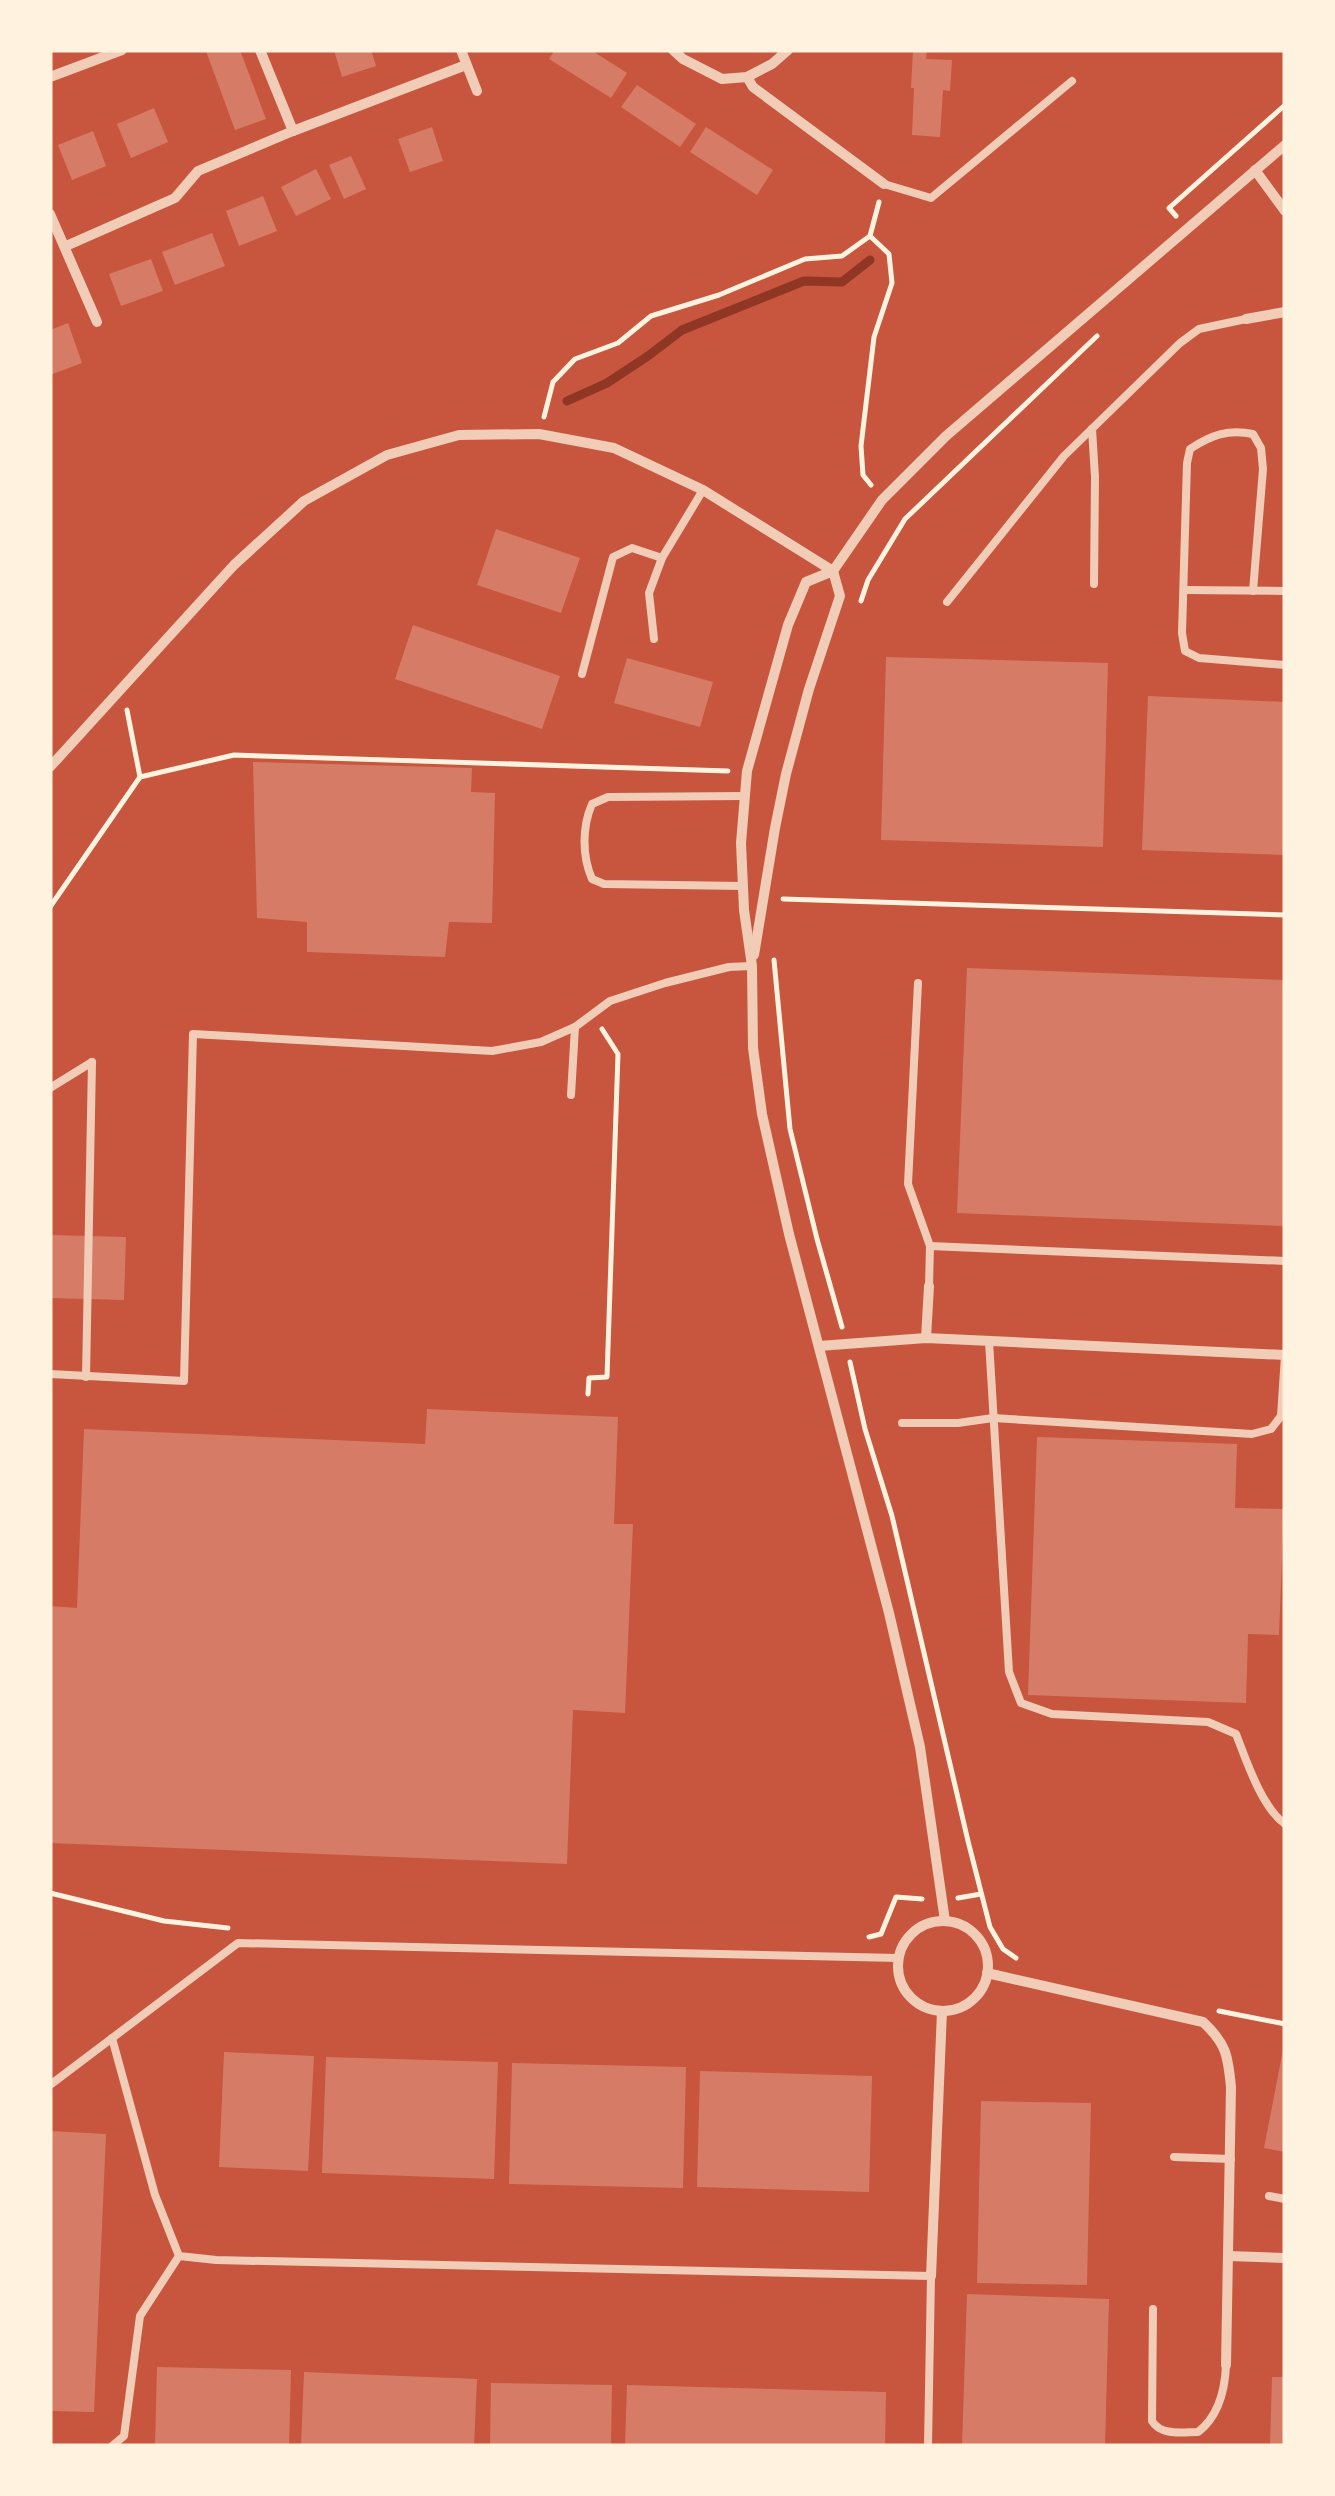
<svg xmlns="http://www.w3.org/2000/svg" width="1335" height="2496" font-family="Cabin,sans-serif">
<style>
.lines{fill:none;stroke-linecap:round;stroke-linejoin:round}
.stream{stroke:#8f3625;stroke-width:9}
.building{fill:#d67c66}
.path{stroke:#fff3e0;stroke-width:5}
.service{stroke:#f1ccb7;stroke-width:8}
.minor{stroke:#f1ccb7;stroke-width:10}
</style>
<rect width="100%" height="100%" fill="#c8553d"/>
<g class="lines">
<polyline class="stream" points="567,401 607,383 648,356 682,330 804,281 842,282 870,260"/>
</g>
<g class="building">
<polygon points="209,50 240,50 266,119 235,130 206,51"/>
<polygon points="334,50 371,50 376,66 342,77"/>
<polygon points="555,50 591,50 627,73 611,98 549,59"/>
<polygon points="913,50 927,50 926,59 952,60 950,91 943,90 940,137 912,135 914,88 911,88"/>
<polygon points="637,85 696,124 680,147 621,107"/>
<polygon points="154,108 168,142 131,158 117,124"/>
<polygon points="432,127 443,161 410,172 398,139"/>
<polygon points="706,127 773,170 757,195 690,152"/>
<polygon points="93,131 106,166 72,180 58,145"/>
<polygon points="351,156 366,189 344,199 329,165"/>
<polygon points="316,169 331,199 296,216 281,187"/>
<polygon points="263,196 277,231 239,246 226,211"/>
<polygon points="212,233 225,266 175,285 162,252"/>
<polygon points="151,259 163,291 121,306 109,274"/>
<polygon points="68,323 82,363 50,375 50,330"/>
<polygon points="496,529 580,558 561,613 477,585"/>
<polygon points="413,625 560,676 542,729 395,679"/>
<polygon points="886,657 1108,663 1103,847 881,840"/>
<polygon points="627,658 713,682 700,727 614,703"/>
<polygon points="1148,696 1285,702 1285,855 1142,850"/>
<polygon points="253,762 472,768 471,792 495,793 492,923 449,922 445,957 307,952 307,922 257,918"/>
<polygon points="967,968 1285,980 1285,1226 957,1213"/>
<polygon points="50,1235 126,1237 124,1300 50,1298"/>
<polygon points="427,1409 618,1417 614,1524 633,1524 625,1713 573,1710 567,1864 50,1843 50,1606 77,1608 84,1429 425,1444"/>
<polygon points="1037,1437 1237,1444 1235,1508 1284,1509 1279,1635 1248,1634 1246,1703 1028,1695"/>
<polygon points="1283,2050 1285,2050 1285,2152 1264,2148"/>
<polygon points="224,2052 314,2056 308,2171 219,2167"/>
<polygon points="326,2057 498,2062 494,2179 322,2173"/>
<polygon points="512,2063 686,2067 683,2188 509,2184"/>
<polygon points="700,2071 872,2076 869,2192 697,2187"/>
<polygon points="981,2101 1091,2103 1087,2285 977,2283"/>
<polygon points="50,2131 106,2134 94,2412 50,2411"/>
<polygon points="967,2294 1109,2299 1105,2446 962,2446"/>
<polygon points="157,2367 291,2370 289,2446 155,2446"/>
<polygon points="304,2372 477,2379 474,2446 301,2446"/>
<polygon points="1272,2377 1285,2377 1285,2446 1270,2446"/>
<polygon points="491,2383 612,2385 611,2446 490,2446"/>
<polygon points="627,2385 886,2392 885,2446 625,2446"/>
</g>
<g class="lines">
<g class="path">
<polyline points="1176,216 1169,208 1285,105"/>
<polyline points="544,417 553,382 575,359 618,343 651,316 719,295 805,259 842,256 870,236"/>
<polyline points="871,485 863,475 861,446 874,337 892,283 889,254 870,236 879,202"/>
<polyline points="861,601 868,580 905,519 1097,336"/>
<polyline points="127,710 140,777 234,755 728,771"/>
<polyline points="783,899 1285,915"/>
<polyline points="50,907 140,777"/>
<polyline points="774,960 790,1129 817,1239 842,1327"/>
<polyline points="850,1362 865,1429 892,1516 968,1841 990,1927 1003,1949 1016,1958"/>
<polyline points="588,1394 589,1378 607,1377 618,1054 602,1029"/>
<polyline points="50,1893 164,1921 228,1928"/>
<polyline points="958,1898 981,1894"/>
<polyline points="869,1937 881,1934 896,1897 922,1899"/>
<polyline points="1219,2011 1285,2024"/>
</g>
<g class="service">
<polyline points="884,184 931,198 1072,81"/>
<polyline points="1092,429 1095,477 1094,584"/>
<polyline points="1184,590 1285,591"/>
<path d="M1253,591L1263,469L1261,448L1253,434C1228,429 1211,435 1190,449L1187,463L1182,633L1185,651L1199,658L1285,665"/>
<polyline points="947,602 1064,456 1180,343 1199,329 1246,319"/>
<polyline points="654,639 649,593 662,558 703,490"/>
<polyline points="582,674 613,557 632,548 662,558"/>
<path d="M743,886L604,884L592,879C582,856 582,827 592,804L608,797L745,796"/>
<polyline points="918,983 908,1184 930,1246 929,1286"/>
<polyline points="50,1088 92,1062"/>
<polyline points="571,1095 575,1027"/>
<polyline points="930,1246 1285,1261"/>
<path d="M989,1341L1009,1672L1021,1703L1052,1714L1208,1722L1236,1734C1246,1760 1262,1808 1285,1824"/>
<polyline points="50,1374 184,1381 193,1034 492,1051 541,1042 575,1027 610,1001 665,983 729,967 752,966"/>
<polyline points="86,1377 92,1062"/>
<polyline points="902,1423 958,1423 993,1418 1252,1434 1271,1429 1281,1416 1285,1355"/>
<polyline points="112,2038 155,2195 179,2256 216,2260 931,2276 928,2446"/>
<polyline points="50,2085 238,1943 898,1958"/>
<polyline points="1174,2157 1231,2159"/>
<polyline points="1269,2196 1285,2199"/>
<path d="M1153,2309L1152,2421C1161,2436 1182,2432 1198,2432C1219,2416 1225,2390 1226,2365"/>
<polyline points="112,2446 124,2436 140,2316 179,2256"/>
</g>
<g class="minor">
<polyline points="260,50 293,131"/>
<polyline points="461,50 477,91"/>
<polyline points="673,50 683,59 722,79 747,77 772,64 788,50"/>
<polyline points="50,77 122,50"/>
<polyline points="747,77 753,87 884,184"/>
<polyline points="1255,170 1285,211"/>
<polyline points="50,214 97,322"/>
<polyline points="66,246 175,198 198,171 293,131 466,65"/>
<polyline points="1246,319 1285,312"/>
<polyline points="50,767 234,565 304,501 387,455 459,435 539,434 614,448 703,490 833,571"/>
<polyline points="754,955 775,828 786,774 809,689 840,596 833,571"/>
<polyline points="926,1338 929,1286"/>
<polyline points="819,1346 926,1338 1285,1355"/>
<polyline points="945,1921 920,1747 889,1613 789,1234 762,1114 753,1048 752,966 744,910 741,843 747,771 788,625 806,582 833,571 882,500 946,436 1285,145"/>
<circle cx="943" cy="1966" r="45"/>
<path d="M987,1973L1203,2022C1227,2044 1228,2057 1231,2087L1226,2365"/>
<polyline points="1228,2256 1285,2258"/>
<polyline points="931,2276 942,2011"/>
</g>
</g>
<rect width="1335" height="2496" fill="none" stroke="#fff3e0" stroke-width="105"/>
</svg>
